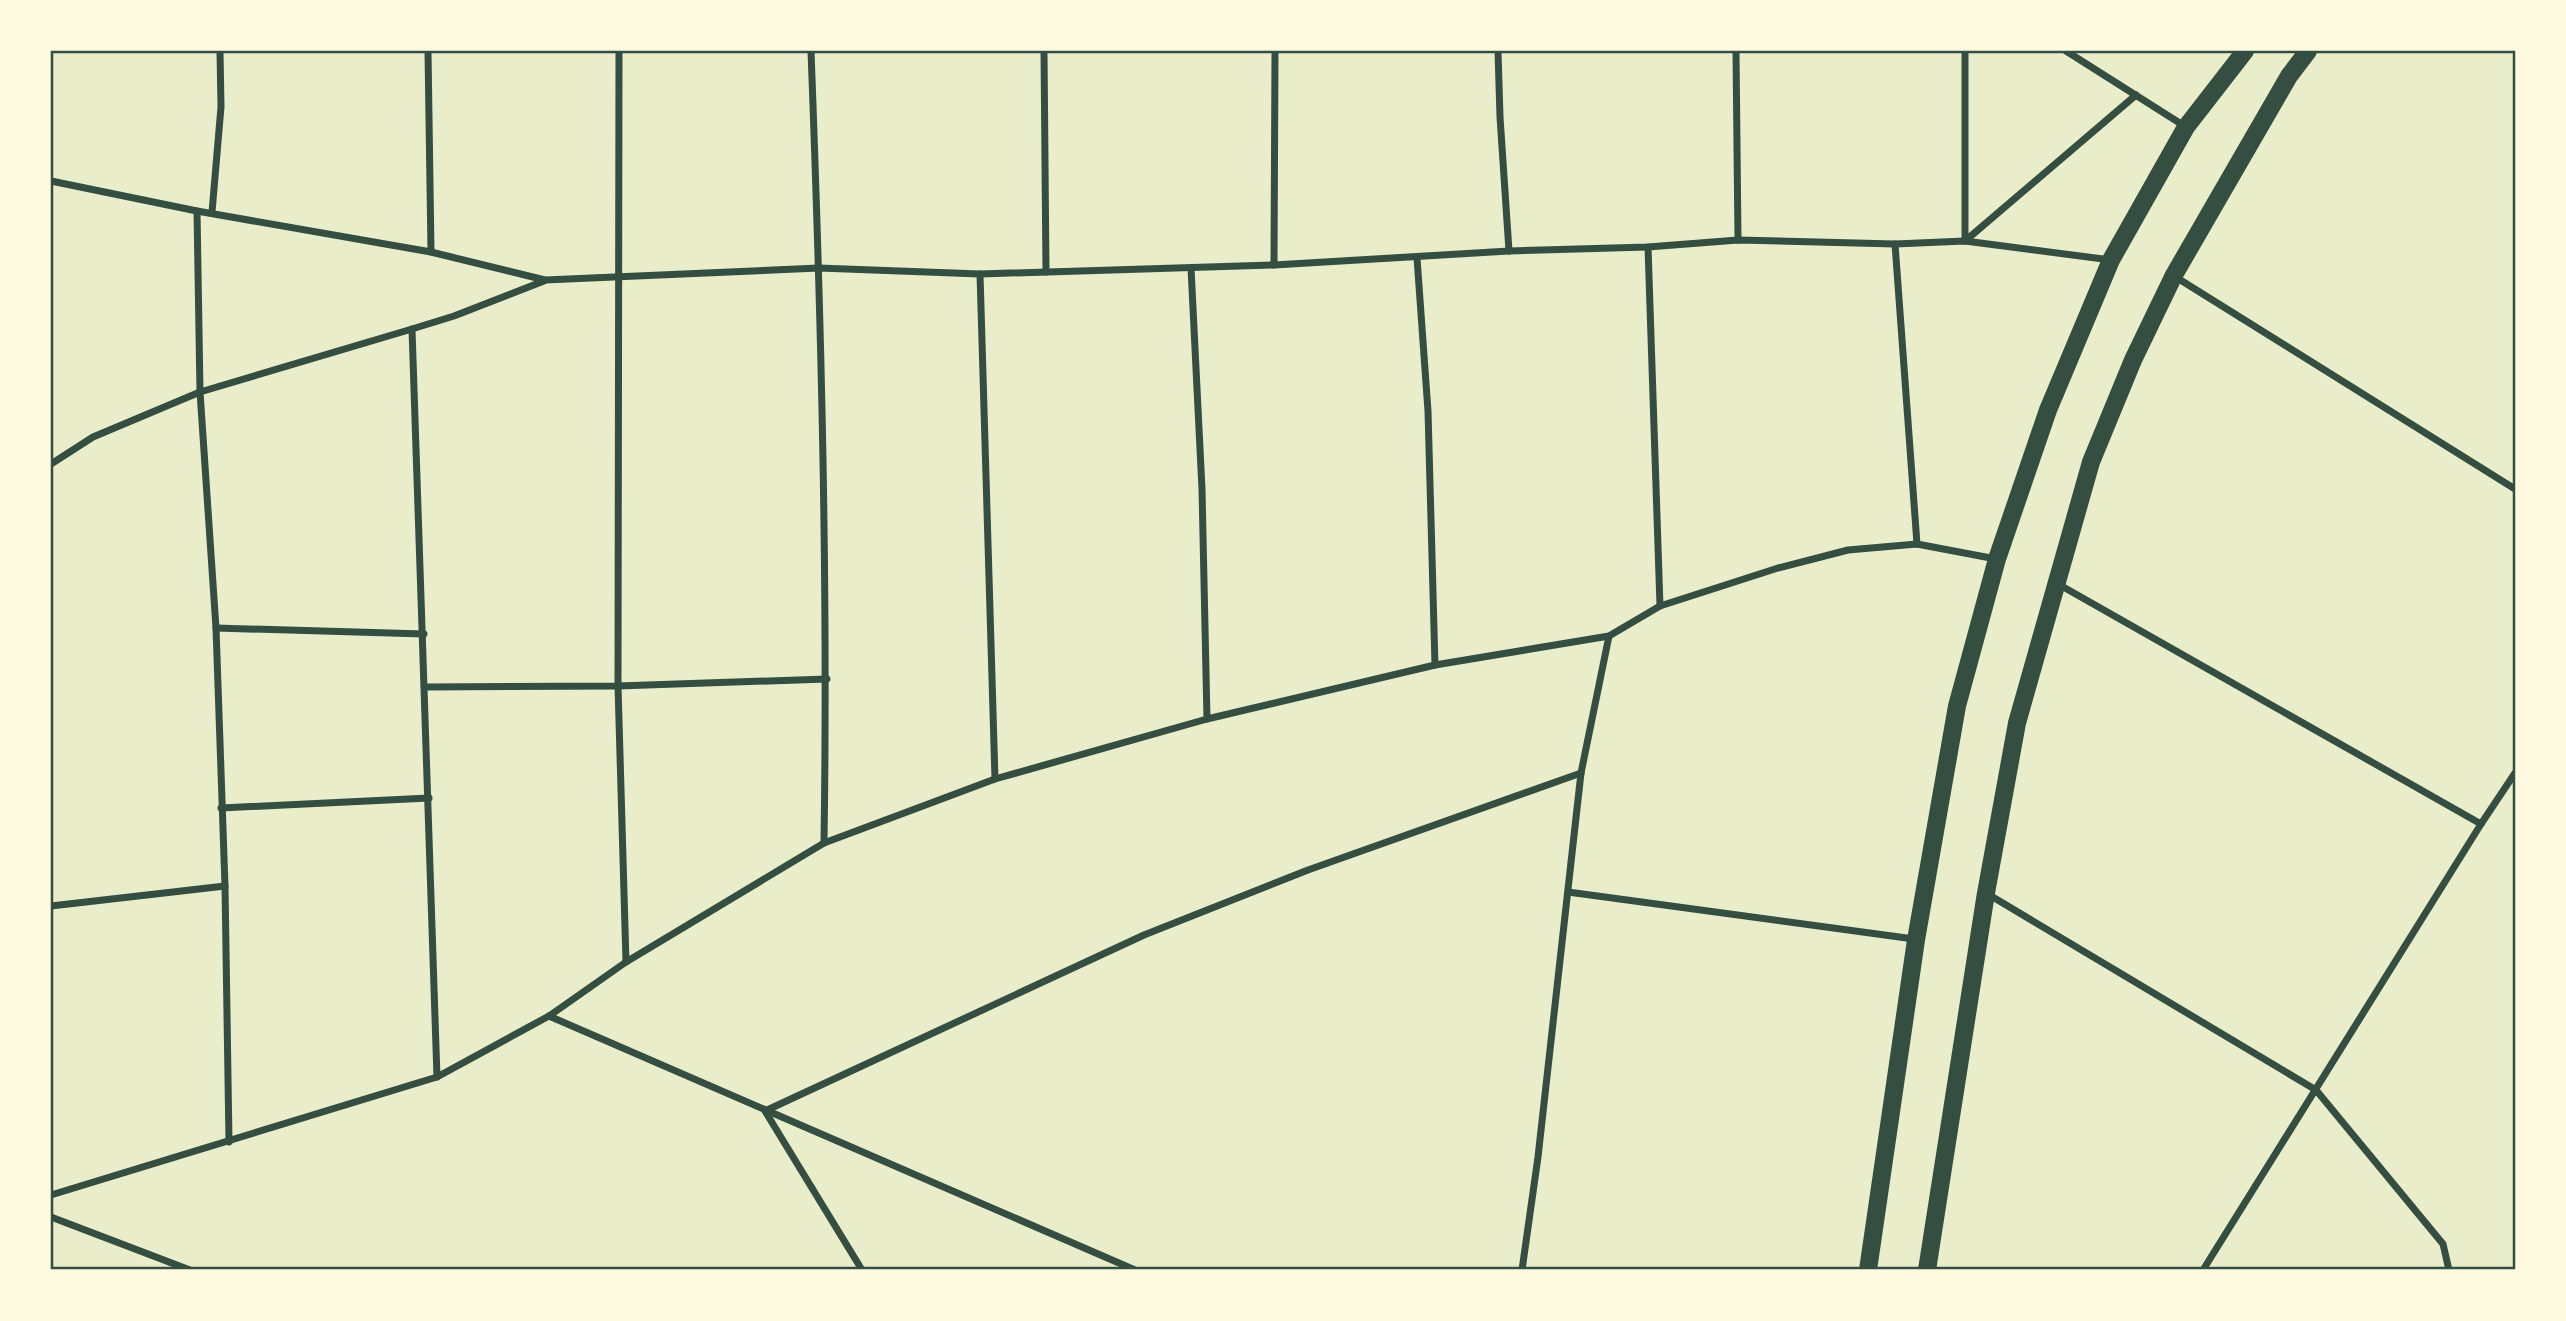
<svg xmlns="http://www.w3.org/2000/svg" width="2566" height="1321" font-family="'Golos Text',sans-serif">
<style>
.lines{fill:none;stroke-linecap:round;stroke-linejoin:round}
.minor{stroke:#344e41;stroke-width:7}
.primary{stroke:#344e41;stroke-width:18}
.neatline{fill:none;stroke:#344e41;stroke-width:2.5}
</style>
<rect width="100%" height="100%" fill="#e9edc9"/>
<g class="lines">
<g class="minor">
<polyline points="428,51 431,252"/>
<polyline points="619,51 618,686 626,962"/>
<path d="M811,51C821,315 828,579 824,843"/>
<polyline points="1044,51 1046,272"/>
<polyline points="1498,51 1500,117 1509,251"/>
<polyline points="1736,51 1738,240"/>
<polyline points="1965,51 1965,241"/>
<polyline points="2066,51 2186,127"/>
<polyline points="51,181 197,211 431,252 545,280 819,268 980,274 1274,265 1509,251 1648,247 1738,240 1895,244 1965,241 2111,260"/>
<polyline points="197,211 200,392 216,628 225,886 229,1142"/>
<polyline points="212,212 221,107 220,51"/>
<polyline points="1965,241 2136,95"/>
<polyline points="1895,244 1917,544"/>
<polyline points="1648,247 1660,606"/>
<polyline points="1417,258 1428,411 1435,665"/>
<polyline points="1274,265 1275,51"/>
<polyline points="1191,268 1202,489 1207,719"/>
<polyline points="980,274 995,779"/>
<polyline points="2174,276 2515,489"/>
<polyline points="412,329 437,1077"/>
<polyline points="51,464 93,437 200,392 412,329 454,316 544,281"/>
<polyline points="2058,584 2481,824"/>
<polyline points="216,628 424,634"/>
<polyline points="426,687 618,686 827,679"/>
<polyline points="221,808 429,798"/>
<polyline points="1568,892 1914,939"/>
<polyline points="1986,893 2316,1090 2443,1244 2449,1270"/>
<polyline points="51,906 225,886"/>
<polyline points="549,1016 1135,1270"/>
<polyline points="51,1195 437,1077 549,1016 626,962 824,843 995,779 1207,719 1435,665 1609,636 1660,606 1778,568 1848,550 1917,544 1996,559"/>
<polyline points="51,1217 190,1270"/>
<polyline points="862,1270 765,1111 1144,935 1308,870 1581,773"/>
<polyline points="1522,1270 1538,1157 1581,773 1609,636"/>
<polyline points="2203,1270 2481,824 2515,773"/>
</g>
<g class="primary">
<polyline points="1868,1270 1916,940 1957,706 1997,559 2048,410 2111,260 2186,127 2245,51"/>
<polyline points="1927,1270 1986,893 2017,723 2091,462 2133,360 2174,275 2289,76 2308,51"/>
</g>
</g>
<rect width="2566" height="1321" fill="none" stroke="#fefae0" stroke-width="105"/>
<rect x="52" y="52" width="2462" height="1216" class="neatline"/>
</svg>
